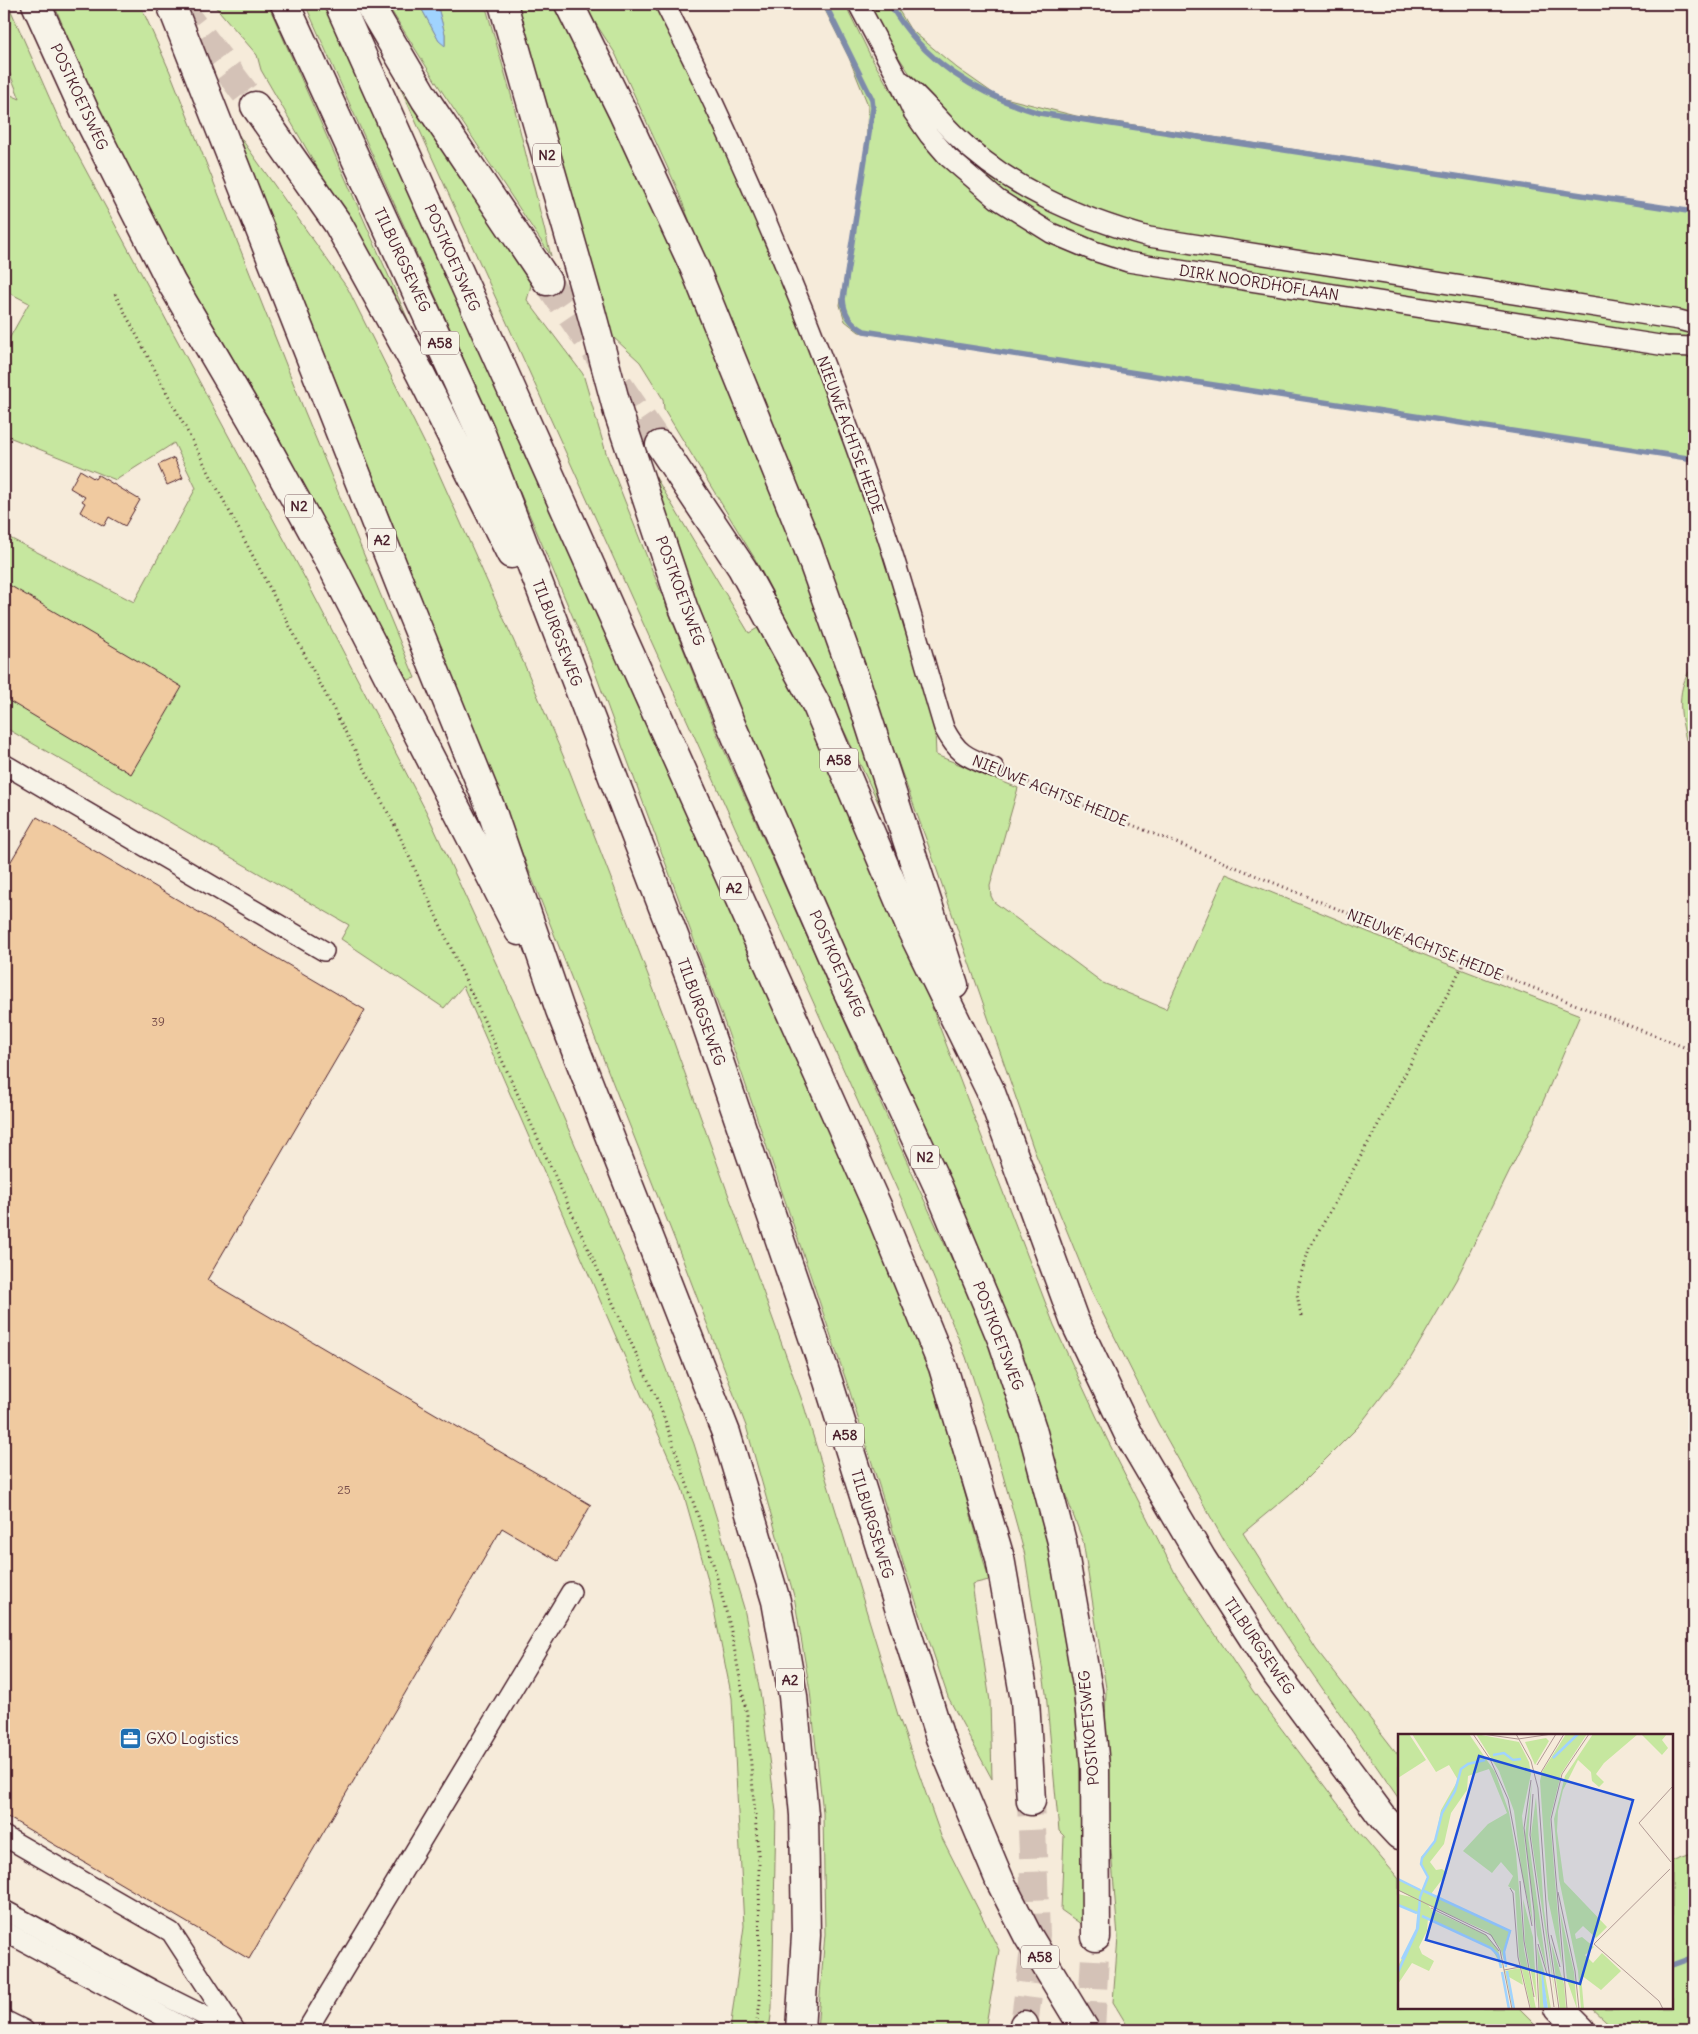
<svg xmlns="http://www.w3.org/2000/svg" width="1698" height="2034" font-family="Delius,sans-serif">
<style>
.green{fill:#c6e79f;stroke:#888365}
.water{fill:#a0d3fe;stroke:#7e8baa}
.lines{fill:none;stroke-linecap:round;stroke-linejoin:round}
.stream{stroke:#7e8baa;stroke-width:5.5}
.building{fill:#f0caa0;stroke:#4a1f2b}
.highway-tunnel{stroke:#d4c2b7;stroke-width:28;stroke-dasharray:28 14;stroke-linecap:butt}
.minor-casing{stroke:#4a1f2b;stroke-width:22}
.highway-casing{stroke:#4a1f2b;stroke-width:31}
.path{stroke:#4a1f2b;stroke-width:3;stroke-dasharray:1 4;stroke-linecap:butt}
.minor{stroke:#f7f3e8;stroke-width:19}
.highway{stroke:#f7f3e8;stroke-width:28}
.highway-bridge-casing{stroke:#4a1f2b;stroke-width:31;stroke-linecap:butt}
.highway-bridge{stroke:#f7f3e8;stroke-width:28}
.labels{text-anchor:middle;stroke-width:4.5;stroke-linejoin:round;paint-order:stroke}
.number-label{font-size:12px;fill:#744a48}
.shield{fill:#f7f3e8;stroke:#7e5f64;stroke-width:1}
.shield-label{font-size:14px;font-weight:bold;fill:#4a1f2b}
.street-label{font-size:15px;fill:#4a1f2b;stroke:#f7f3e8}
.poi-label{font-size:15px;fill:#4a1f2b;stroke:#f7f3e8;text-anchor:start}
.inset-river{fill:none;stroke:#a0d3fe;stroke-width:2.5}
.inset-road{fill:none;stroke:#b19994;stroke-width:1}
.view{fill:#1d4ed8;fill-opacity:0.15;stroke:#1d4ed8;stroke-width:2.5}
.inset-edge{fill:none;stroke:#4a1f2b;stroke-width:2.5}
</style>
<rect width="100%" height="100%" fill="#f6ebda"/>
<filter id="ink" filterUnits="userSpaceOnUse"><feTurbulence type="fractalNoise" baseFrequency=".02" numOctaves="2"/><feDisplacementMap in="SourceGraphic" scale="10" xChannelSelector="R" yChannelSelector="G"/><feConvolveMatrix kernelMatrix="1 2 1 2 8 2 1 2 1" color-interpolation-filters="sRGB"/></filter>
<g filter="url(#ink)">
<g class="green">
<polygon points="4,4 8,4 61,124 307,582 427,813 517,1009 630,1273 694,1444 744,1608 761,1698 776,1812 772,2008 769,2030 730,2030 744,1926 732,1698 707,1576 682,1488 463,986 444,1008 341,939 349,925 4,727 4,535 134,602 196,488 174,443 116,480 4,435 4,348 29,303 4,290 4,92 20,99 4,59"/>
<polygon points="54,4 140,4 170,72 304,410 415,678 408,680 271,423 186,278 95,105"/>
<polygon points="213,4 268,4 418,342 261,70 257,55"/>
<polygon points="305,4 323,4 866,1213 931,1372 989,1580 972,1584 990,1701 992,1779 948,1697 904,1566 849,1389 725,1024 586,648 460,351"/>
<polygon points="387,4 419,4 439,41 445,45 445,34 437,4 485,4 512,98 551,256 441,90"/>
<polygon points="513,4 555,4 679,266 795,550 848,693 897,842 830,701 755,559 664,409 663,399 640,362 613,337 587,265"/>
<polygon points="583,4 658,4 703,92 829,393 880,533 935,732 936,755 1018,788 990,886 991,896 994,902 1103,983 1166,1009 1226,874 1432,958 1580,1015 1536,1118 1456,1280 1409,1361 1358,1427 1295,1490 1243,1533 1316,1649 1399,1756 1399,1799 1302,1659 1227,1546 1158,1423 1091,1290 1034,1150 930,850 871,688 676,186 615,53"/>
<polygon points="822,4 845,4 872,59 895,98 920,134 1093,256 1694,353 1694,460 859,332 845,321 840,305 866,152 868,105 849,58"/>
<polygon points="869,4 895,4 910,29 957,68 997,96 1076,116 1694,211 1694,318 1154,232 1052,196 980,149 933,103 910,74 892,47"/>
<polygon points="377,36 532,282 527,300 583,374 607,456 717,734 920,1191 992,1346 1052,1542 1077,1695 1084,1770 1088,1929 1061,1910 1064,1836 1059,1831 1046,1693 1025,1555 993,1439 966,1357 901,1198 696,740"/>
<polygon points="924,110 1065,215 1694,330 1694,343 1161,263 1085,241 1011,201 943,143"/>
<polygon points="238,134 348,289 431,456 525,666 570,772 673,1040 804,1406 898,1715 941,1836 999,1950 985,2030 817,2030 825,1934 823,1813 810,1691 794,1596 746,1426 682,1258"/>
<polygon points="646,461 749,633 763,625 809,710 910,950 1054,1325 1107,1439 1176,1575 1253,1691 1360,1833 1399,1879 1399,2008 1519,2008 1541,2030 1130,2030 1113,2002 1118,1937 1104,1761 1106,1688 1083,1541 1060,1480 1044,1424 853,971 744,727 685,582"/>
<path d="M1694,665V743L1686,740C1680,713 1675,688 1694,665Z"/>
<polygon points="1694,1853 1694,2030 1616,2030 1592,2008 1672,2008 1672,1861"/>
</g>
<polygon class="water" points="419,4 437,4 445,34 445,46 439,41"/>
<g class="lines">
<g class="stream">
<path d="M825,4L872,99L873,108L843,299C844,314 850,323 864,331L1694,459"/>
<path d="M890,4C922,61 978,95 1039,113L1694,212"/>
<polyline points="1672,1965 1694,1957"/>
</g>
</g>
<g class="building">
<polygon points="174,458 183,478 167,485 158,465"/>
<polygon points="80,470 95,479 98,475 140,500 125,526 109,517 104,526 80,512 85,503 82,501 85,497 70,488"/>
<polygon points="4,582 182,687 131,774 4,698"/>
<polygon points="37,817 365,1010 207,1280 591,1505 558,1561 502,1528 249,1959 4,1815 4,873"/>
</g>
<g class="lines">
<g class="highway-tunnel">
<polyline points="177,4 255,106"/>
<polyline points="547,281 660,445"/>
<polyline points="1024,2025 1036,1935 1031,1801"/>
<polyline points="1091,2030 1096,1937"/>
</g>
<defs>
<g id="minor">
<path d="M665,4C751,173 823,350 885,530C907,595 924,662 944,728C958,755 967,757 994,768"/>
<polyline points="858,4 897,77 913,112 929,135 948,157 997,199 1051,233 1094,251 1128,262 1666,346 1694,347"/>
<path d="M903,82C921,98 936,116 953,133C1007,187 1077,217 1149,237L1679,320L1694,324"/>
<polyline points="4,764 324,951"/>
<polyline points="4,1836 171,1932 235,2030"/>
<polyline points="4,1910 153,1990 233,2030"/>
<polyline points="4,1931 189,2030"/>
<polyline points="4,2020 24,2030"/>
<polyline points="307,2030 571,1592"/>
</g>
<g id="highway">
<polyline points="36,4 85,112 171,282 253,422 333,568 519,931"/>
<polyline points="171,4 405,597 491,809 560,1010 726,1433 776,1601 793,1696 804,1815 806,1935 800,2030"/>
<polyline points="285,4 480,431 694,988 828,1381 940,1738 1000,1881"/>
<polyline points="339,4 878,1208 943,1367 1000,1558 1025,1700 1031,1801"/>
<polyline points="369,4 425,99 547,281"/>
<polyline points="503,4 590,308"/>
<polyline points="569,4 622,111 695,269 807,545 858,688 954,985"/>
<polyline points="255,106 338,224 420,373 511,554"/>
<polyline points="618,412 683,607 729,720 841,977 937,1184 1003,1342 1032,1429 1062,1542 1088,1691 1095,1767 1096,1937"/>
<polyline points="660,445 742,568 817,706 912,931 990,1090 1074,1320 1129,1435 1202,1559 1277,1675 1384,1819 1399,1835"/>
<polyline points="1559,2008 1581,2030"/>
<polyline points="1023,2030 1024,2025"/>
</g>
</defs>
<use href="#minor" class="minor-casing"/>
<use href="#highway" class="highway-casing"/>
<g class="path">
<polyline points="115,294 397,830 660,1406 708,1545 730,1626 747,1715 759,1865 760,2004 755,2030"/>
<polyline points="1010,775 1465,961 1694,1051"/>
<polyline points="1301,1316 1297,1294 1301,1274 1309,1249 1372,1136 1465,961"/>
</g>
<use href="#minor" class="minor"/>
<use href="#highway" class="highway"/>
<defs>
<g id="highway-bridge">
<polyline points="590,308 618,412"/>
<polyline points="1000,1881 1028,1936 1085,2030"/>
</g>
</defs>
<use href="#highway-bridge" class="highway-bridge-casing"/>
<use href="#highway-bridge" class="highway-bridge"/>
</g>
</g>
<defs>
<symbol id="office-square" viewBox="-11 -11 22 22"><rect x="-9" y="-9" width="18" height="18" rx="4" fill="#1f6fb2" stroke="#f7f3e8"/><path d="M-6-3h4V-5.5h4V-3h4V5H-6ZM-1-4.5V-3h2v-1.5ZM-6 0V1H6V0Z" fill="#fff"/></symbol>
</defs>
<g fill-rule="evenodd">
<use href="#office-square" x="118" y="1726" width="25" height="25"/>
</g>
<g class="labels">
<g class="number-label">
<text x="158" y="1026">39</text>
<text x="344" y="1494">25</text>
</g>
<g class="shield">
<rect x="533" y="143.5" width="28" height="23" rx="4"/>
<rect x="421" y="331.5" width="38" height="23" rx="4"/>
<rect x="285" y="494.5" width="28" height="23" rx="4"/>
<rect x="368" y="528.5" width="28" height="23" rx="4"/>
<rect x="820" y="748.5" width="38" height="23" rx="4"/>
<rect x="720" y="876.5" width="28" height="23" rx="4"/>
<rect x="911" y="1145.5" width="28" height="23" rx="4"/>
<rect x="826" y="1423.5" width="38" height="23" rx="4"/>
<rect x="776" y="1668.5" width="28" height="23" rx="4"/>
<rect x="1021" y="1945.5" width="38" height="23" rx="4"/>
</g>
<g class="shield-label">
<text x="547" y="160">N2</text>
<text x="440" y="348">A58</text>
<text x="299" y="511">N2</text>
<text x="382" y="545">A2</text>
<text x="839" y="765">A58</text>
<text x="734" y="893">A2</text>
<text x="925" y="1162">N2</text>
<text x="845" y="1440">A58</text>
<text x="790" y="1685">A2</text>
<text x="1040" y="1962">A58</text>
</g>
<g class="street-label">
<text transform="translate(79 97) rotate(65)" y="5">POSTKOETSWEG</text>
<text transform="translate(452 258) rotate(66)" y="5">POSTKOETSWEG</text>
<text transform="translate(402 260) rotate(65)" y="5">TILBURGSEWEG</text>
<text transform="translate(1259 283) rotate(9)" y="5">DIRK NOORDHOFLAAN</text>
<text transform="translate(850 435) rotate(70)" y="5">NIEUWE ACHTSE HEIDE</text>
<text transform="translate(680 591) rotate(70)" y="5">POSTKOETSWEG</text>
<text transform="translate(557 633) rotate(69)" y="5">TILBURGSEWEG</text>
<text transform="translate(1050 791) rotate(22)" y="5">NIEUWE ACHTSE HEIDE</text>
<text transform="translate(1425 945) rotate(22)" y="5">NIEUWE ACHTSE HEIDE</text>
<text transform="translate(837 964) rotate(66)" y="5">POSTKOETSWEG</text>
<text transform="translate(701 1012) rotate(70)" y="5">TILBURGSEWEG</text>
<text transform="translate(998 1336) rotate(69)" y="5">POSTKOETSWEG</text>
<text transform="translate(872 1524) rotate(73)" y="5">TILBURGSEWEG</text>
<text transform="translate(1259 1646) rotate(56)" y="5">TILBURGSEWEG</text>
<text transform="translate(1089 1728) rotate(-95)" y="5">POSTKOETSWEG</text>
</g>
<g class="poi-label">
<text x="146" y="1744">GXO Logistics</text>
</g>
</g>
<g transform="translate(1398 1734)">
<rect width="275" height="275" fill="#f6ebda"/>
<path d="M0,0H11L28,26L0,44ZM14,0H71L97,38L111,78L118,119L126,215L138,275H133L121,223L117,157L110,152L115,142L103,128L94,139L65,117L90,90L109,79L91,35L70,42L69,56L53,79L46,110L32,128L38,136L44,135L49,139L33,160L113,197L106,218L109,235L102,214L90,198L30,171L34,176L88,201L100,216L105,235L94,215L30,184L29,197L21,213L24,220L36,227L31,237L14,229L0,250V232L18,197L20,180L0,171V160L13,163L0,156V145L24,156L30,143L23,131V123L37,107L43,76L60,46L51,31L38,38ZM78,0L121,8L131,28L133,40L124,82L135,191L124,140L116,77L101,37ZM168,0H189L163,40L152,85L164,231L150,165L142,47L144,38ZM195,0H240L206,29L198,40L206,48L201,53L194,47L193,38L180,26L165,56L160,77L159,97L166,148L209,193L198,204L185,192L177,200L178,205L184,203L196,213L187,221L195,229L204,219L223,237L203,256L183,241L186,275H183L180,237L161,145L156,85L167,42ZM243,0H269L264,6L270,14L264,21ZM148,4L151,7L137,31L127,8ZM134,47L130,102L149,237L139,201L127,102ZM138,63L146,176L159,275L133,101ZM125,165L135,203L139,269L127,208ZM162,177L176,238L179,275L169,246ZM153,208L166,250L168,275H162ZM139,212L147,241L153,275H150L143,234L146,275H142ZM122,234L125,251L111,243L115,275L107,237Z" fill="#c6e79f"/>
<path d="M143,234L145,241L150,275H146L145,269Z" fill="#a0d3fe"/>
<path class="inset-river" d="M95,21L106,19L115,26L123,25M155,24L180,0M0,145L22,156M26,157L112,197L106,218L108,233M0,171L19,179M24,182L93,214L100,221L103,234M4,225L19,195L21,174M109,237L116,275M0,238L20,194L22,163L30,143L23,130L24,124L37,107L44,79L57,57L63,35L70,30L87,26M104,238L111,275"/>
<path class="inset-road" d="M75,0L92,25L110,65L134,192M84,0L120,5L154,0M118,0L133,27L140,54L150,198L161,275M139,31L158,0M142,40L166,0M133,46L126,94L136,177L141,275M135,60L132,101L156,273M273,128L241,89L275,52M122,147L126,207L136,263M112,154L115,159L120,223L132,274M0,156L93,201L102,216L114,275M160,158L177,237L181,275M33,174L88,201L101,217M153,201L162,233M140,210L149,240M106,236L122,233M169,275L153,85L164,40L191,0M265,275L261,267L196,210L272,135"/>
<path class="view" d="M81,22L235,66L182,250L28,206Z"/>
<rect width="275" height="275" class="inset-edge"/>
</g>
<rect width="1698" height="2034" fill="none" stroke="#f7f3e8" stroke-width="20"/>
<rect x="10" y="10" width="1678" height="2014" fill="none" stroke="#4a1f2b" stroke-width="2" filter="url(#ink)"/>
</svg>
